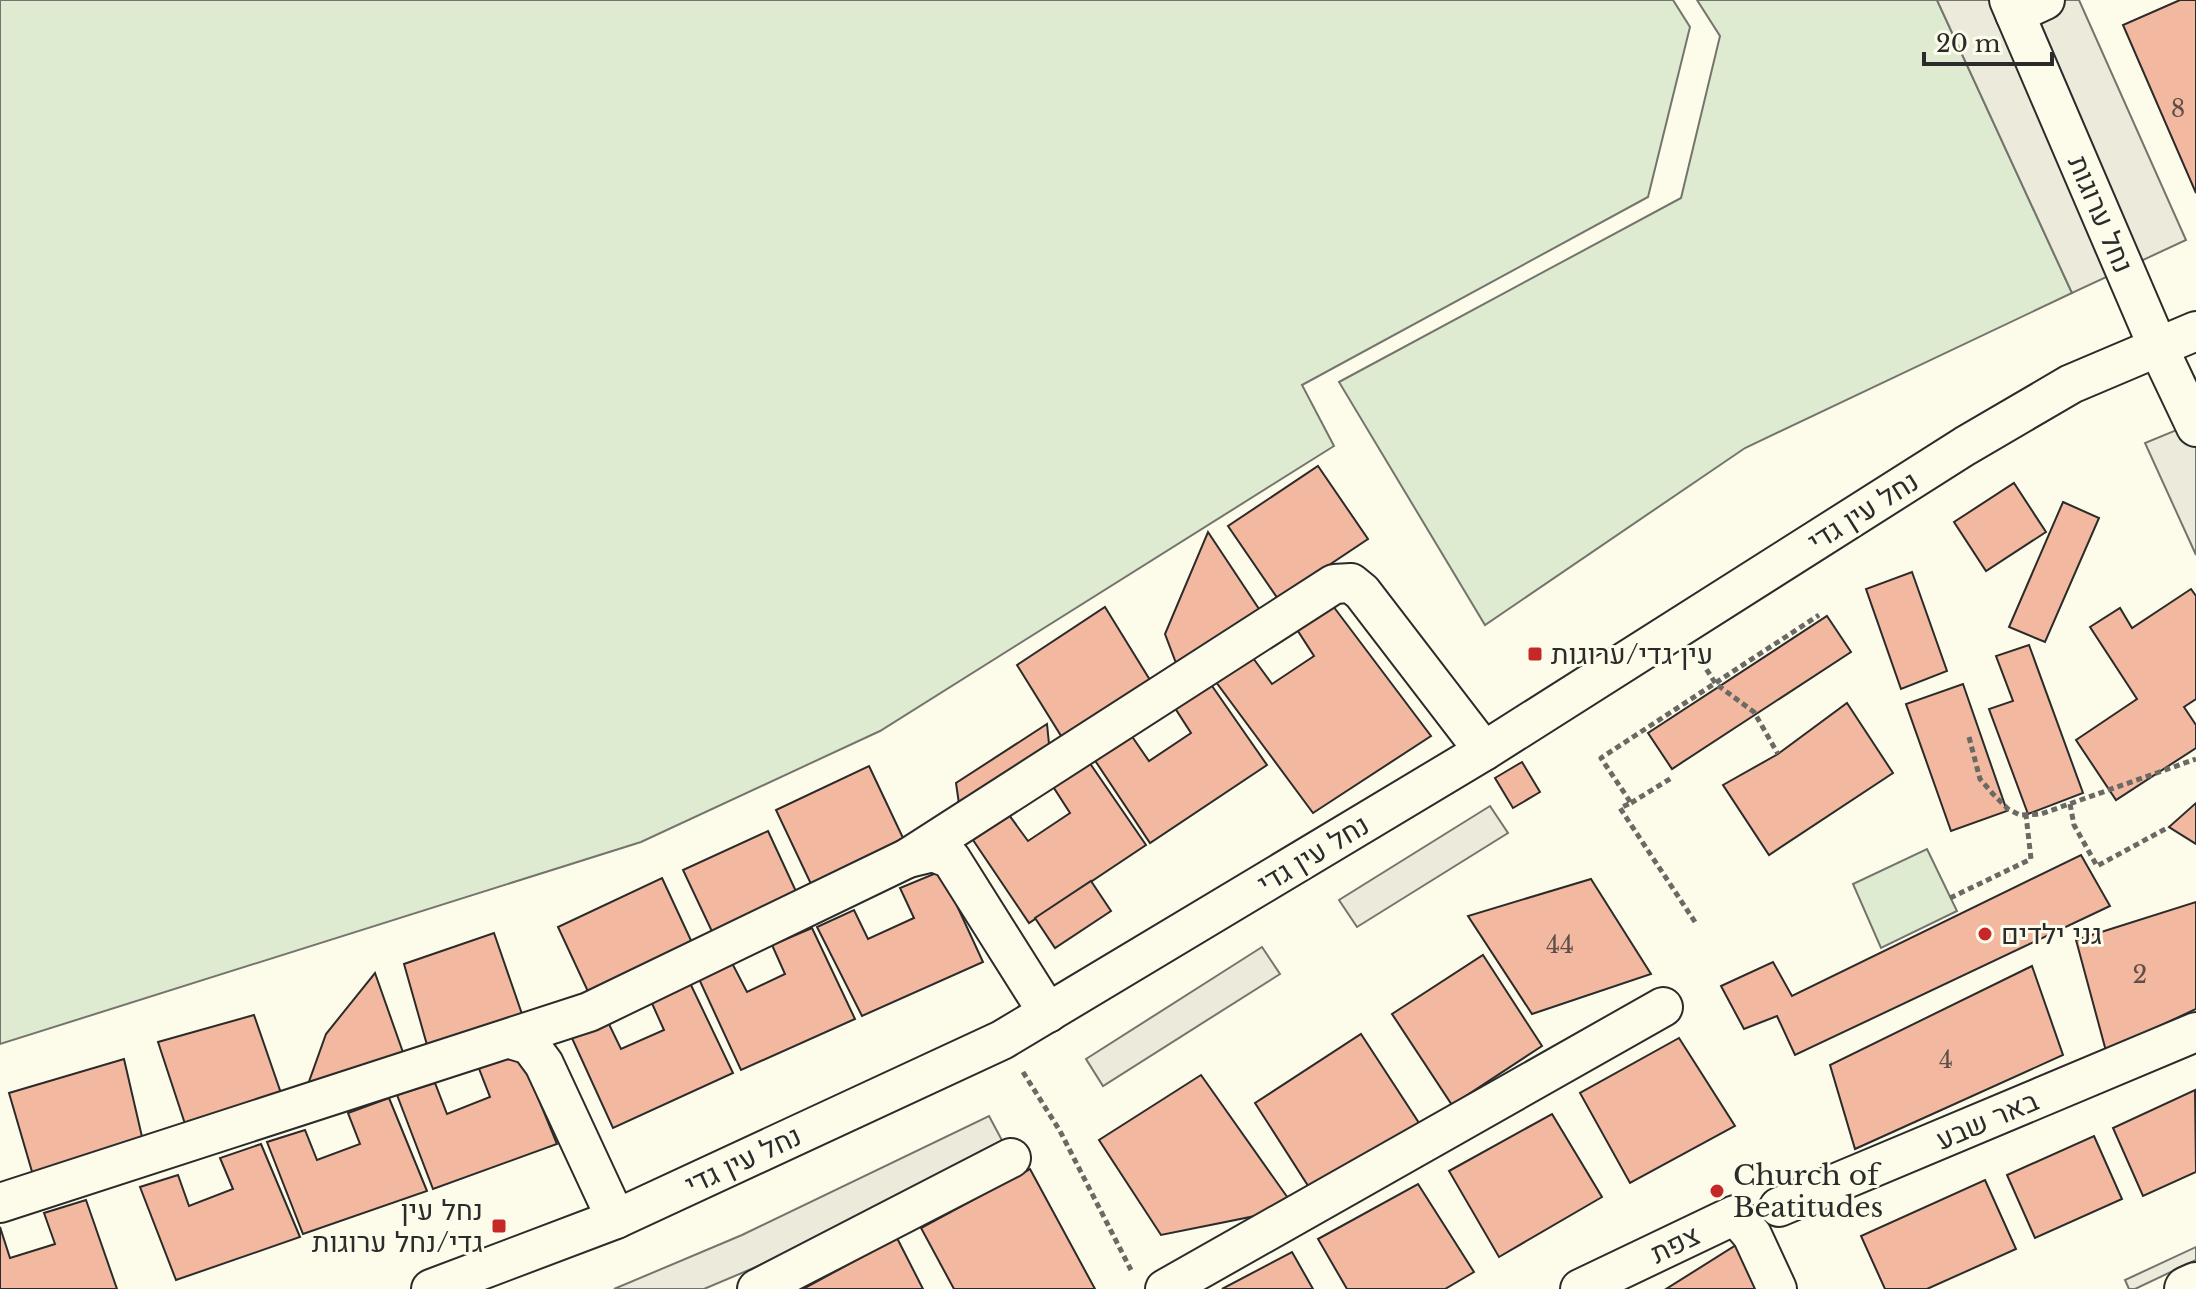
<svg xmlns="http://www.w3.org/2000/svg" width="2196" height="1289" font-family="'Libre Baskerville',Heebo,serif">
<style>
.green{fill:#deebd1;stroke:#74746e;stroke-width:2}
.parking{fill:#eceadb;stroke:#74746e;stroke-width:2}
.building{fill:#f2b8a0;stroke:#2b2b2b;stroke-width:2}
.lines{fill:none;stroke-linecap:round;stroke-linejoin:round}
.minor-casing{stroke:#2b2b2b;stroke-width:42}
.secondary-casing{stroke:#2b2b2b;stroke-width:48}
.path{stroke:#6a6964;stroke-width:5;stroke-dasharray:6 4;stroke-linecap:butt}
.minor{stroke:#fdfbea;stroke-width:38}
.secondary{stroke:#fdfbea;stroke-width:44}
.poi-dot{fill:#c62828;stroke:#fdfbea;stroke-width:3}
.labels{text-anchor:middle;stroke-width:6;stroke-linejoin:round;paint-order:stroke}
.number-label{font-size:24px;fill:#5d4e48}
.street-label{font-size:28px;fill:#2b2b2b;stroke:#fdfbea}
.poi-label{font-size:28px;fill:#2b2b2b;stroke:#fdfbea;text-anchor:start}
</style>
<rect width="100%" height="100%" fill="#fdfbea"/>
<g class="green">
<polygon points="0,0 1673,0 1690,27 1648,197 1302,385 1334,446 880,731 641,842 0,1044"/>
<polygon points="1697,0 1937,0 2072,293 1745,448 1485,625 1339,382 1681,198 1720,36"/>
<polygon points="1927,849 1957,911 1881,948 1853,884"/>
</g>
<g class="parking">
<polygon points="1937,0 2079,0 2186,240 2072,293"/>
<polygon points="2196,422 2196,555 2145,443"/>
<polygon points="1490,806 1508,833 1357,927 1339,900"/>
<polygon points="1262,947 1280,974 1103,1086 1086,1059"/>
<polygon points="989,1116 1004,1144 756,1267 704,1289 614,1289 742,1235"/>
<polygon points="2196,1247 2196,1260 2135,1289 2129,1289 2125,1280"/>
</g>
<g class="building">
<polygon points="2180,0 2196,0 2196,193 2123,25"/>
<polygon points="1318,466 1368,539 1278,599 1228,526"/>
<polygon points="2014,483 2046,532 1986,571 1954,522"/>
<polygon points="2063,502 2099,518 2045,642 2009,627"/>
<polygon points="1208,532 1259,609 1176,663 1165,634"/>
<polygon points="1912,572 1947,671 1901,689 1866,589"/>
<polygon points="2191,589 2196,596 2196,699 2184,707 2196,725 2196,748 2116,800 2076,740 2137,699 2090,627 2120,608 2132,628"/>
<polygon points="1333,606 1431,736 1313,813 1216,682 1253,658 1272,684 1314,656 1296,628"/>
<polygon points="1105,607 1150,680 1063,739 1017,665"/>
<polygon points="1827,616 1851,652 1672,769 1648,733"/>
<polygon points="2029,645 2083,793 2028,814 1989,709 2013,701 1996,656"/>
<polygon points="1210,683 1267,765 1150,843 1094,759 1131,735 1149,761 1191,733 1173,705"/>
<polygon points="1963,684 2007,811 1951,831 1906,704"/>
<polygon points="1847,703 1893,773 1769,855 1723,785 1778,754"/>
<polygon points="1047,724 1049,744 959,804 956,783"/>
<polygon points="1089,762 1146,845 1029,923 973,840 1009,815 1028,841 1070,813 1052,785"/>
<polygon points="1522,762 1540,792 1513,808 1495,778"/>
<polygon points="869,766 904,840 811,884 776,810"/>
<polygon points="2196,803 2196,844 2169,827"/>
<polygon points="768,831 800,900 716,940 683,870"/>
<polygon points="2081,855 2110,906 1795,1055 1777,1016 1744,1029 1721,986 1773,962 1792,996"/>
<polygon points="941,871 983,962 862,1016 817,927 854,910 868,939 914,918 900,888"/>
<polygon points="662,878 695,949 591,998 558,927"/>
<polygon points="1591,879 1651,974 1532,1014 1468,916"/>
<polygon points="1091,881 1111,911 1055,948 1035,918"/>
<polygon points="2196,902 2196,1009 2106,1051 2076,940"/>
<polygon points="812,928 855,1019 741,1070 699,979 732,963 747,992 785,974 772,945"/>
<polygon points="494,933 523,1017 429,1052 404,964"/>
<polygon points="1483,955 1542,1046 1452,1105 1392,1014"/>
<polygon points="2032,966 2063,1055 1855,1149 1830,1065"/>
<polygon points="375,973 405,1058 306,1090 326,1034"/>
<polygon points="690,983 733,1073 613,1128 571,1036 607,1020 621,1049 664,1030 650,999"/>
<polygon points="254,1015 283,1099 188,1133 158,1042"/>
<polygon points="1361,1034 1421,1126 1314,1195 1255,1103"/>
<polygon points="1679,1038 1735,1126 1630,1183 1580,1093"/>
<polygon points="519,1051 557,1144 433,1189 397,1095 435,1083 447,1114 490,1097 478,1066"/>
<polygon points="124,1059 143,1141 33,1175 9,1093"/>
<polygon points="1201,1075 1295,1208 1161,1235 1099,1140"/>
<polygon points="2195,1090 2196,1172 2143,1196 2113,1128"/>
<polygon points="389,1098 427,1191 303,1234 267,1142 305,1130 317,1160 360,1144 348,1113"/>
<polygon points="1552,1114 1602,1197 1499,1257 1449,1171"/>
<polygon points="2094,1136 2122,1199 2035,1238 2007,1175"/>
<polygon points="261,1144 300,1237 176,1280 140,1187 178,1175 189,1206 233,1189 220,1158"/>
<polygon points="1030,1169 1095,1289 954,1289 921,1228"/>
<polygon points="1985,1180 2016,1249 1927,1289 1885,1289 1861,1236"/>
<polygon points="1418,1184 1474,1272 1445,1289 1347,1289 1318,1239"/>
<polygon points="86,1200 117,1289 0,1289 0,1227 10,1258 55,1244 44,1213"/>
<polygon points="1752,1235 1775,1289 1666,1289"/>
<polygon points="897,1238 923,1289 803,1289"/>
<polygon points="1292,1252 1313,1289 1222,1289"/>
</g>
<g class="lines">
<defs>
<g id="minor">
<polyline points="2009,0 2158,347 2196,427"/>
<polyline points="2015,14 2045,0"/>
<polyline points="908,858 933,852 951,859 1048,1013"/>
<polyline points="510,1039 530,1045 544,1064 616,1219"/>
<polyline points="0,1203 589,1012 908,858 1334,584 1351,583 1362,592 1484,751"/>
<polyline points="1779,1207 2196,1032"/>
<polyline points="431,1289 616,1219 1002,1040 1484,751 1965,446 2071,384 2196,331"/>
<polyline points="757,1289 1011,1158"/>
<polyline points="1165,1289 1663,1007"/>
<polyline points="1580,1289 1735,1215 1752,1235 1777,1289"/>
</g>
<polyline id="secondary" points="2187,1289 2196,1285"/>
</defs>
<use href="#minor" class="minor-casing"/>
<use href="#secondary" class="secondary-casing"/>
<g class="path">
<polyline points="1701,661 1716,684 1754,712 1778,754"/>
<polyline points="1969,737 1980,779 1993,794 2008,809 2020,815 2041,814 2196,759"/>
<polyline points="1631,803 1673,777"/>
<polyline points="2070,804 2074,825 2097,866 2169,827"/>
<polyline points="1950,898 2031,859 2026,815"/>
<polyline points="1695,922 1620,808 1631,803 1601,758 1819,615"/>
<polyline points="1023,1072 1060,1131 1131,1270"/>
</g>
<use href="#minor" class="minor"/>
<use href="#secondary" class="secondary"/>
</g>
<g class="poi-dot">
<rect x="1527" y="646" width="16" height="16" rx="4"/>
<circle cx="1985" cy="934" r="8"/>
<circle cx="1717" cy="1191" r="8"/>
<rect x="491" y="1218" width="16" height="16" rx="4"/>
</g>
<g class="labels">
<g class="number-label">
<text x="2178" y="117">8</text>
<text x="1560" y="953">44</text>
<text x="2140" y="983">2</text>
<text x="1946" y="1068">4</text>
</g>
<g class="street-label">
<text transform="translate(2101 214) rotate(67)" y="10">נחל ערוגות</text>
<text transform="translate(1863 511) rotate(-32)" y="10">נחל עין גדי</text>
<text transform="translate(1313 854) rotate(-31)" y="10">נחל עין גדי</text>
<text transform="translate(1987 1120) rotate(-23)" y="10">באר שבע</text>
<text transform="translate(743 1160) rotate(-25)" y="10">נחל עין גדי</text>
<text transform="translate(1675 1244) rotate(-26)" y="10">צפת</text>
</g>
<g class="poi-label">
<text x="1551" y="664">עין גדי/ערוגות</text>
<text x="2001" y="944">גני ילדים</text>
<text x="1733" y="1185">Church of<tspan x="1733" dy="32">Beatitudes</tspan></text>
<text x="483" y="1220" text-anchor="end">נחל עין<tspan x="483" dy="32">גדי/נחל ערוגות</tspan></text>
</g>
</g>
<path d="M1924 52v12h128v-12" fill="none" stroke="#2b2b2b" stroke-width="4"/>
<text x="1936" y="52" font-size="24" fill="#2b2b2b" stroke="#fdfbea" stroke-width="6" paint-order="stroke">20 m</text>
</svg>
